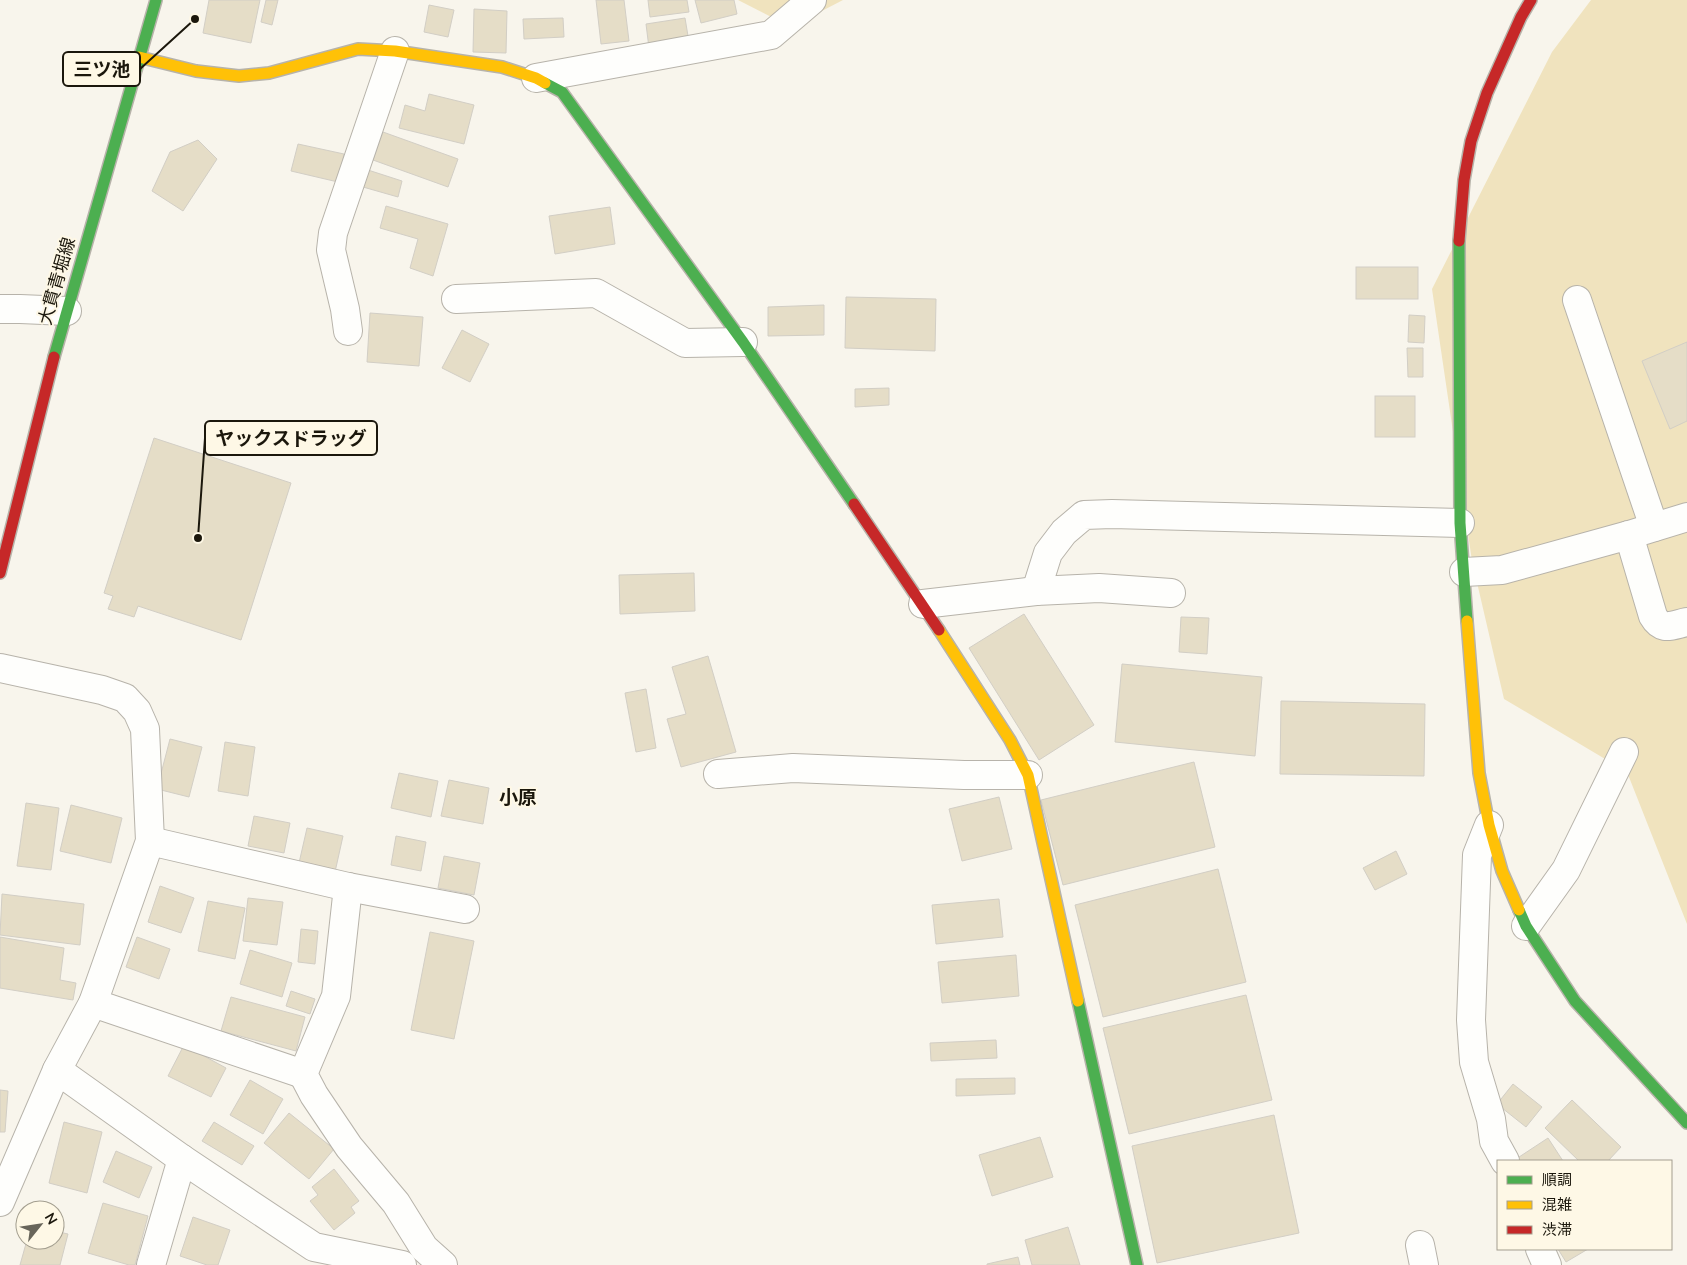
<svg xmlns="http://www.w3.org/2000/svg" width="1687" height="1265" font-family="'Nunito Sans','Noto Sans JP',sans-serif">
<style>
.green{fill:#f0e3be}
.building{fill:#e5ddc7;stroke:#d2cec5}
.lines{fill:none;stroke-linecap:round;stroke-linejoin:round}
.street-casing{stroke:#b7b3aa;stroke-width:30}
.fast-casing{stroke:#b7b3aa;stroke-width:14}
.slow-casing{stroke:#b7b3aa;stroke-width:14}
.jam-casing{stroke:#b7b3aa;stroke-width:14}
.street{stroke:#fefefc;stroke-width:28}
.fast{stroke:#4caf50;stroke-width:11}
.slow{stroke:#ffc107;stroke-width:11}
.jam{stroke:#c62828;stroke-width:11}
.labels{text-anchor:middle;stroke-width:4;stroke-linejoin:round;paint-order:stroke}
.street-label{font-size:18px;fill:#1b170c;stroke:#fef8e6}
.neighbourhood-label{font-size:19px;font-weight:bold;fill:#1b170c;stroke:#fef8e6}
.leader{fill:none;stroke:#1b170c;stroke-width:2}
.callout-dot{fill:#1b170c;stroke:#fef8e6;stroke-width:2}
.callout{fill:#fef8e6;stroke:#1b170c;stroke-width:2}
.callout-label{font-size:19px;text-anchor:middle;font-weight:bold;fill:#1b170c}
</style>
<rect width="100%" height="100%" fill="#f8f5ec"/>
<g class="green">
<polygon points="738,0 843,0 791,27"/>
<polygon points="1591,0 1687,0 1687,924 1627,772 1504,699 1472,561 1432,289 1552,52"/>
</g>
<g class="building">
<polygon points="209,0 260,0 251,43 203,33"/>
<polygon points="266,0 278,0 272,25 261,22"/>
<polygon points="596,0 624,0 629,41 601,44"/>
<polygon points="648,0 687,0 689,12 650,17"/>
<polygon points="695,0 734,0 737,14 701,23"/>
<polygon points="429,5 454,10 448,37 424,32"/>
<polygon points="474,9 507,11 506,53 473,52"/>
<polygon points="563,18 564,37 524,39 523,19"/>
<polygon points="685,18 689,42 649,48 646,24"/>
<polygon points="429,94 474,105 464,144 399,128 405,105 425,111"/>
<polygon points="383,132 458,159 448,187 373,160"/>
<polygon points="198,140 217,159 183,211 152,191 170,152"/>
<polygon points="298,144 344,154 338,182 291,171"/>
<polygon points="368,170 402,181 398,197 363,187"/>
<polygon points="386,206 448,224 433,276 410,268 418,239 380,228"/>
<polygon points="610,207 615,244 555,254 549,216"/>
<rect x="1356" y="267" width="62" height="32"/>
<polygon points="846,297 936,299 935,351 845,348"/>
<polygon points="824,305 824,335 768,336 768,307"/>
<polygon points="370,313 423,317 419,366 367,362"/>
<polygon points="1409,315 1425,316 1424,343 1408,342"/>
<polygon points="462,330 489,344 470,382 442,368"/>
<polygon points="1687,342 1687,421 1670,429 1642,361"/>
<polygon points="1407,348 1423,348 1423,377 1408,377"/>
<polygon points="889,388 889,405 855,407 855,389"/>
<rect x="1375" y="396" width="40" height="41"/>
<polygon points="154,438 291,483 241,640 138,606 134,617 108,609 113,596 104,593"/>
<polygon points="694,573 695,611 620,614 619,575"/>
<polygon points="1024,614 1094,725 1039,760 969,648"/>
<polygon points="1181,617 1209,618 1207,654 1179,652"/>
<polygon points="708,656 736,752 681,767 667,719 686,714 672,667"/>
<polygon points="1122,664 1262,677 1255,756 1115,742"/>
<polygon points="646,689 656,748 636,752 625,693"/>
<polygon points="1281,701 1425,704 1424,776 1280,774"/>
<polygon points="170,739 202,747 189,797 157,789"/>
<polygon points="225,742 255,747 248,796 218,791"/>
<polygon points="1194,762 1215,847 1063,885 1041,800"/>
<polygon points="399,773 438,781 431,817 391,808"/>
<polygon points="449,780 489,788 483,824 441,816"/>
<polygon points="999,797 1012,849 962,861 949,809"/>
<polygon points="26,803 59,808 51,870 17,866"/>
<polygon points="71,805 122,818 111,863 60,851"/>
<polygon points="254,816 290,823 284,853 248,846"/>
<polygon points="307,828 343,836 335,872 299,863"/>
<polygon points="396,836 426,842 421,871 391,865"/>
<polygon points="1396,851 1407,874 1375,890 1363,868"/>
<polygon points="444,856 480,863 474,895 438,888"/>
<polygon points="1218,869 1246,982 1103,1017 1075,905"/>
<polygon points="160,886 194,898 181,933 148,922"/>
<polygon points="2,894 84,904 80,945 0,935"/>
<polygon points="248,898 283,902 277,945 243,941"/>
<polygon points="999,899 1003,937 936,944 932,905"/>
<polygon points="208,901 245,908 235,959 198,951"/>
<polygon points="301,929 318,931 315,964 298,962"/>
<polygon points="430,932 474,941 454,1039 411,1030"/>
<polygon points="0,937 64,948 60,980 76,983 73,1000 0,988"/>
<polygon points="137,937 170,949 159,979 126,967"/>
<polygon points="250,950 292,963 282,997 240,984"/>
<polygon points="1016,955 1019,996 942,1003 938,962"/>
<polygon points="291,991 315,999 310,1014 286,1006"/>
<polygon points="1246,995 1272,1100 1129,1134 1103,1028"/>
<polygon points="231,997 305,1017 296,1051 221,1031"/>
<polygon points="996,1040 997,1058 931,1061 930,1043"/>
<polygon points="184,1045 226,1068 211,1097 168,1076"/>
<polygon points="1015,1078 1015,1094 956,1096 956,1079"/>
<polygon points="250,1080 283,1099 263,1134 230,1115"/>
<polygon points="1513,1084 1542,1107 1526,1127 1497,1104"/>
<polygon points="0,1090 8,1091 5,1132 0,1132"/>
<polygon points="1572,1100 1621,1147 1608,1161 1579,1161 1545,1128"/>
<polygon points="289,1113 334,1149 309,1179 264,1143"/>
<polygon points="1274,1115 1299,1233 1157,1263 1132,1146"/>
<polygon points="64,1122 102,1132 87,1193 49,1183"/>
<polygon points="214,1122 254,1146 242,1165 202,1141"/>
<polygon points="1040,1137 1053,1177 992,1196 979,1155"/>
<polygon points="1548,1138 1563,1161 1513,1161"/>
<polygon points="116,1151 152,1167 139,1198 103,1182"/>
<polygon points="334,1169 359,1201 351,1207 355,1213 334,1230 310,1201 318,1195 312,1187"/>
<polygon points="103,1203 148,1216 135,1265 129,1265 88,1253"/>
<polygon points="193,1217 230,1230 218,1265 207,1265 180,1256"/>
<polygon points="1068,1227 1080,1265 1032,1265 1025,1240"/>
<polygon points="55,1231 68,1234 60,1265 20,1265 27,1240 55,1240"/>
<polygon points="1558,1249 1588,1249 1566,1262"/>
<polygon points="1018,1257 1020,1265 987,1265 987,1264"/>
</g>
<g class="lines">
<defs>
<g id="street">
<polyline points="536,78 771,35 812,0"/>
<polyline points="456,299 596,293 685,343 743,342"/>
<polyline points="1577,300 1654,527"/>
<polyline points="0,309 20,309 67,311"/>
<polyline points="348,331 345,309 331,250 333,233 395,51"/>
<path d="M1629,535L1653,616C1662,632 1672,625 1687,622"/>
<polyline points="1464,572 1502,570 1629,535 1687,517"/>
<polyline points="1036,591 1048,553 1064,532 1084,515 1112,514 1460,523"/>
<polyline points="923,604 1036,591 1099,588 1171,593"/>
<polyline points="0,668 102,690 125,698 137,711 145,729 150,841 93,1003 57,1070 0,1202"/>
<polyline points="718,774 793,768 964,775 1028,775"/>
<polyline points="1489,825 1477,855 1471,1020 1474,1062 1491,1119 1494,1141 1505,1161"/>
<polyline points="150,841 348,887 465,909"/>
<polyline points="348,887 336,996 303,1074 314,1095 349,1147 396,1203 424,1248 443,1265"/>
<polyline points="1526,926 1566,870 1624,752"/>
<polyline points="93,1003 303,1074"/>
<polyline points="57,1070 182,1159 314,1247 402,1265"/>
<polyline points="1420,1245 1424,1265"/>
<polyline points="1540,1249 1547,1265"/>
<polyline points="151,1265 182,1159"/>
</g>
<g id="fast">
<polyline points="545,83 562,92 743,342 854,504"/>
<polyline points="1459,241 1460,523 1467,621"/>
<polyline points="54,357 156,0"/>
<polyline points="1519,910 1526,926 1575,1001 1687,1123"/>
<polyline points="1078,1001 1137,1265"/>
</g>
<g id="slow">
<polyline points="139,57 196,71 239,76 269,73 358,49 395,51 502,67 536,78 545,83"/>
<polyline points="1467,621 1479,773 1489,825 1502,871 1519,910"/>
<polyline points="939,630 1010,740 1028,775 1078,1001"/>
</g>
<g id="jam">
<polyline points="1459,241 1464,180 1471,141 1487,93 1521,17 1531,0"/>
<polyline points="854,504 939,630"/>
<polyline points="0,573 54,357"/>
</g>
</defs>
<use href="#street" class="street-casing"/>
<use href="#fast" class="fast-casing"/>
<use href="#slow" class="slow-casing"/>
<use href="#jam" class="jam-casing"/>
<use href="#street" class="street"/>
<use href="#fast" class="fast"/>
<use href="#slow" class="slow"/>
<use href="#jam" class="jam"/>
</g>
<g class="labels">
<g class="street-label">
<text transform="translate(57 281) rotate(-74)" y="6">大貫青堀線</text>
</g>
<g class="neighbourhood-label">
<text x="518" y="804">小原</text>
</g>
</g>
<path class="leader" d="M195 19L140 69M198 538L205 438"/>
<g class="callout-dot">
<circle cx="195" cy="19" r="5"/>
<circle cx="198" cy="538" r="5"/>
</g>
<g class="callout">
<rect x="63" y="52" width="77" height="34" rx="5"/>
<rect x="205" y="421" width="172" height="34" rx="5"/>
</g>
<g class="callout-label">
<text x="102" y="76">三ツ池</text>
<text x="291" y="445">ヤックスドラッグ</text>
</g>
<rect x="1497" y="1160" width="175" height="90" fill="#fef8e6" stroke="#a39e8f"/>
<rect x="1507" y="1176" width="25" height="8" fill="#4caf50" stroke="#a39e8f"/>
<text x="1542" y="1185" font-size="15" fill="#1b170c">順調</text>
<rect x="1507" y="1201" width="25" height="8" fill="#ffc107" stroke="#a39e8f"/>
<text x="1542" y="1210" font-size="15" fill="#1b170c">混雑</text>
<rect x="1507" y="1226" width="25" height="8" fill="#c62828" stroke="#a39e8f"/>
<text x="1542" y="1235" font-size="15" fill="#1b170c">渋滞</text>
<g transform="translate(40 1225) rotate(60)"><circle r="24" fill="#fef8e6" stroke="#a39e8f"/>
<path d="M0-4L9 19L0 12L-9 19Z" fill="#68655a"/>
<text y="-8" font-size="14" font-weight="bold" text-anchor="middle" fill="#1b170c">N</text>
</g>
</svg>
